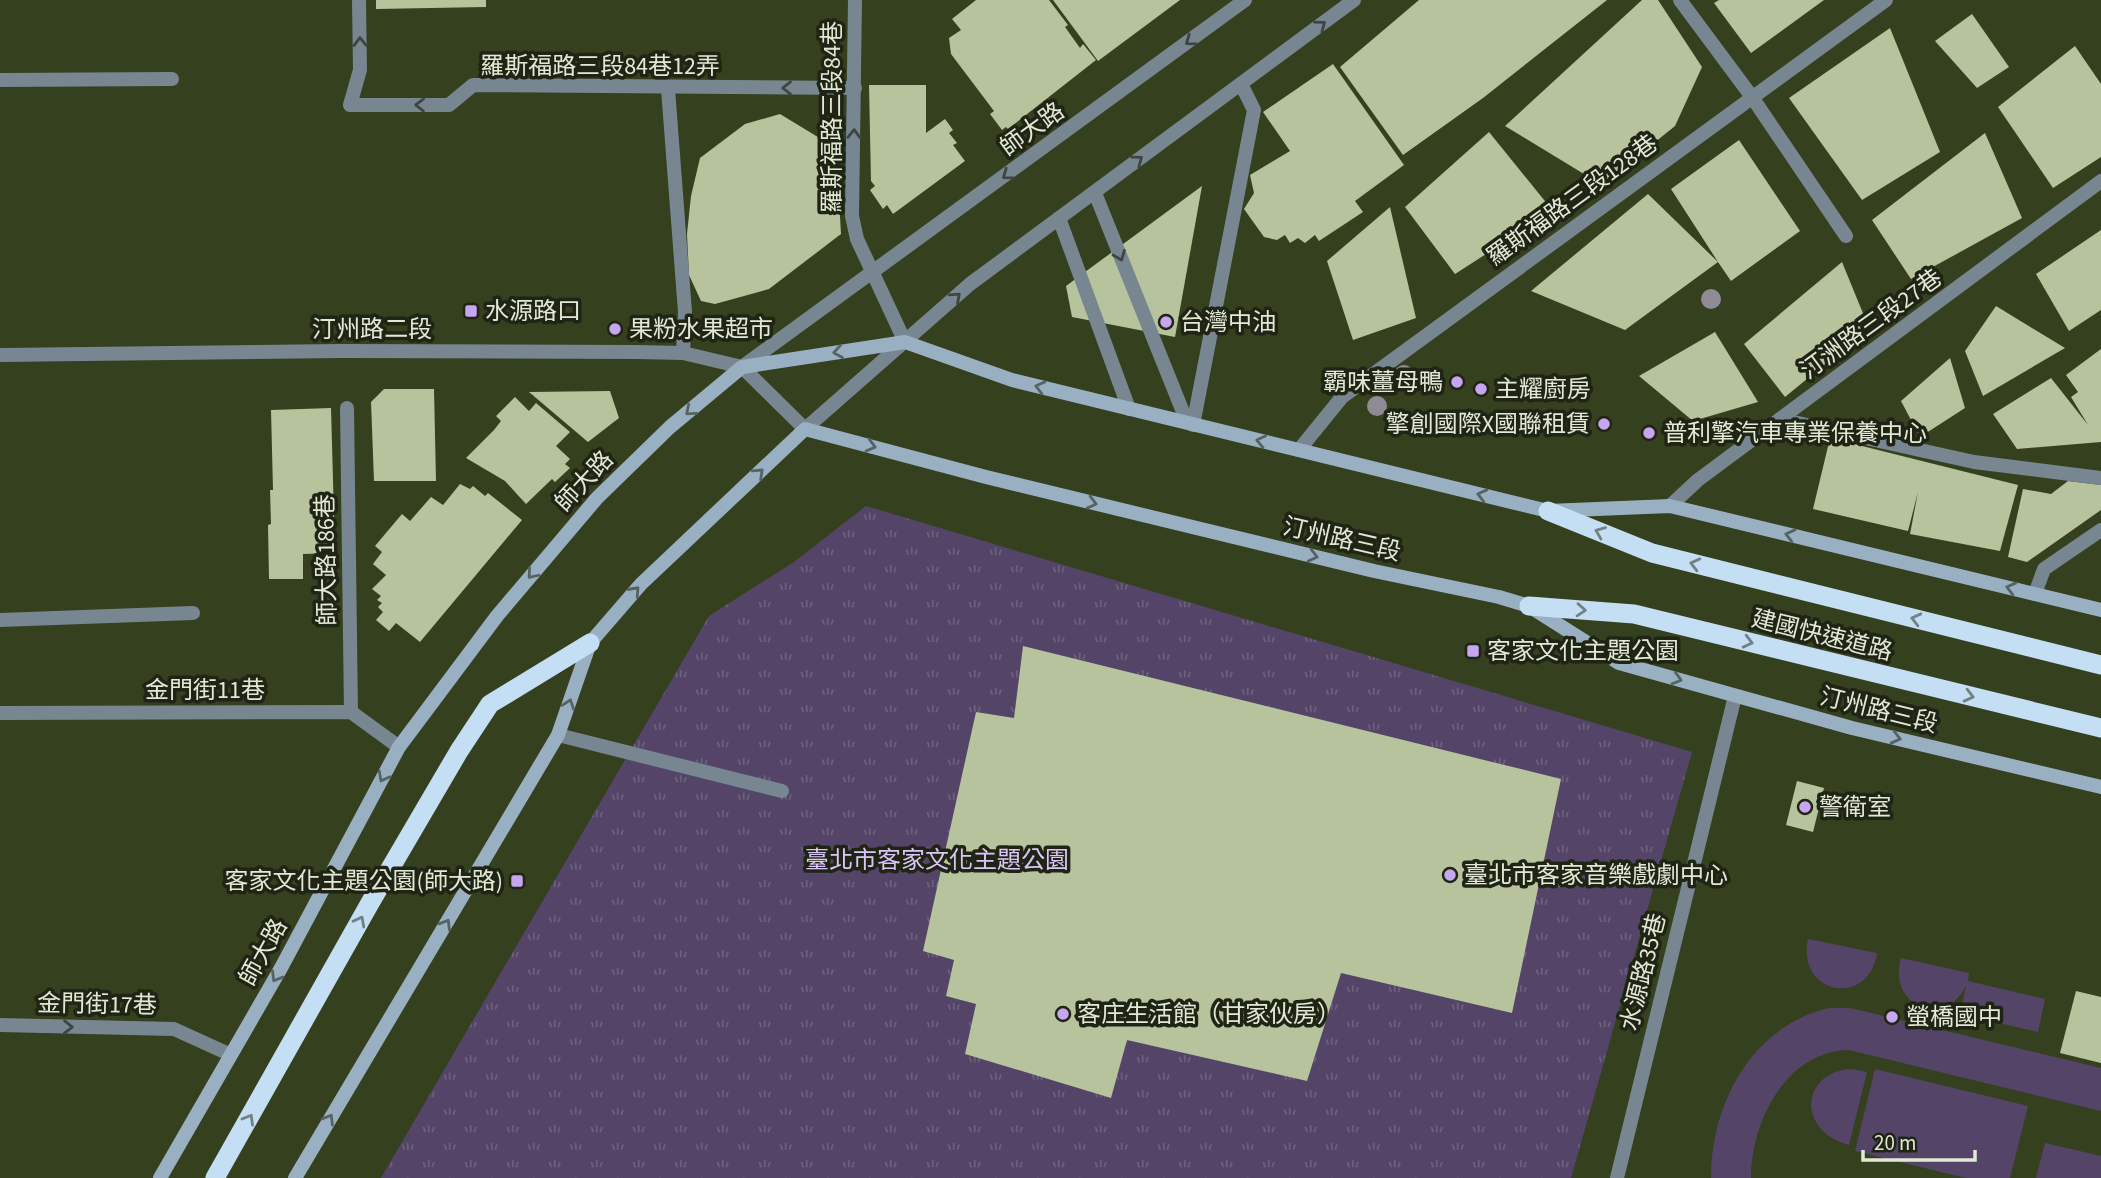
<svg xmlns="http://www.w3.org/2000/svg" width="2101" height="1178" font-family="'Source Sans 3','Noto Sans TC',sans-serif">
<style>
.grass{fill:#544568}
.park{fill:url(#park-tufts)}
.building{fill:#b6c39c}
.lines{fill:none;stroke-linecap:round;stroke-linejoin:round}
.service{stroke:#788692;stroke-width:14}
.minor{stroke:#788692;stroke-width:14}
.tertiary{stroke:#788692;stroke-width:14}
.secondary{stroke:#99b0c3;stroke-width:14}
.trunk{stroke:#c4def4;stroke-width:19}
.tree{fill:#908a95}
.oneway{stroke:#3e4641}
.oneway2{stroke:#566363}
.oneway3{stroke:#728184}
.poi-dot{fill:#c6a6f0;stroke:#1f2415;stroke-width:2.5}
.labels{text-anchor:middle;stroke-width:7;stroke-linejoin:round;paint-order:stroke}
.street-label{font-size:24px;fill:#e1e9d5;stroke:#1f2415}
.poi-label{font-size:24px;fill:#e1e9d5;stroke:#1f2415;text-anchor:start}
.park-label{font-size:24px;fill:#dac6f7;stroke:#1f2415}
</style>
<defs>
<pattern id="park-tufts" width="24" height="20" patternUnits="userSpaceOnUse" patternTransform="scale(1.75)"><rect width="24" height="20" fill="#544568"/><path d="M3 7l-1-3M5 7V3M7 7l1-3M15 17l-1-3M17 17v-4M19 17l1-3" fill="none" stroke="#6c607d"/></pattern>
</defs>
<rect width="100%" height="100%" fill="#35401e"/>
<g class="grass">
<path d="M1808,939L1877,953C1869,1008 1796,995 1808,939Z"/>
<path d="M1901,958L1969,973L1968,981L2045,999L2038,1032L1960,1014L1966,986C1944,1029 1887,1006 1901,958Z"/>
<path d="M1829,1008H1850L2101,1068V1111L1849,1050C1786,1051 1751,1122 1751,1178H1711C1711,1103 1752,1026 1829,1008Z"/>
<path d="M1853,1069L1867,1072L1849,1145C1796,1131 1800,1071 1853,1069Z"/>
<polygon points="1875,1069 2028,1106 2010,1178 1966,1178 1855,1151"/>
<polygon points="2045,1143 2101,1156 2101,1178 2036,1178"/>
</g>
<polygon class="park" points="866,506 1692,752 1571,1178 381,1178 709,616 794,562"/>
<g class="building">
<polygon points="376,0 486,0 486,7 376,9"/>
<polygon points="976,0 1049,0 1068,25 1065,27 1080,48 1083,44 1096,60 1008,129 1006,127 1002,130 990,114 994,111 951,54 949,38 961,30 952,19"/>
<polygon points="1053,0 1180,0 1098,61"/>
<polygon points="1419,0 1607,0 1483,98 1403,155 1340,67"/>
<polygon points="1642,0 1658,0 1702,67 1675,126 1602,185 1505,126"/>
<polygon points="1719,0 1824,0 1751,53 1714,3"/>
<polygon points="1972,14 2009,67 1977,88 1935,41"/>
<polygon points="1890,28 1940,152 1862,200 1789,98"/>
<polygon points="2075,46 2101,84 2101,157 2053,188 1998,107"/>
<polygon points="1333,64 1404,165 1355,201 1363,212 1319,241 1315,235 1305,243 1298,238 1290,243 1285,235 1277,240 1264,237 1244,209 1254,193 1250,175 1290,151 1263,112"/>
<polygon points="869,85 926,85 926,133 945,119 953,130 949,133 957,143 953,145 965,161 893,214 887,205 883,209 870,190 875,186 871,181"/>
<polygon points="780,114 836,148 841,234 769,289 715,304 701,301 689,275 687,234 691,196 700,158 745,124"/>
<polygon points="1489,132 1553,211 1455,274 1405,207"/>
<polygon points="1985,133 2022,218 1911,279 1872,220"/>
<polygon points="1739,140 1800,231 1731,281 1718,262 1625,330 1531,291 1648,194 1718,262 1671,189"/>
<polygon points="1202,186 1175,337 1072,317 1066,286"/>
<polygon points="1390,207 1416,318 1353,340 1327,261"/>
<polygon points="2101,230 2101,310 2069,331 2036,274"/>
<polygon points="1842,262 1869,328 1785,397 1744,344"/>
<polygon points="1996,306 2065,348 1983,396 1965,351"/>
<polygon points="1715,332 1758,402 1693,421 1639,376"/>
<polygon points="2101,349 2101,442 2017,449 1993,414 2051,378 2088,425 2071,397 2078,392 2066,375"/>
<polygon points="1950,358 1965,408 1920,437 1901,401"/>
<polygon points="384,389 434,389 436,481 374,481 371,402"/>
<polygon points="610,391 619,418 588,442 529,392"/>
<polygon points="515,397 529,411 536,403 570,432 556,446 570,459 565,464 570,468 555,482 552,479 526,504 505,481 466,458 494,430 501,421 496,416"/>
<polygon points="331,408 335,553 303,554 303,579 269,579 268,525 271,524 270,490 273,490 271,410"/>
<polygon points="1830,438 2018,485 2000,551 1910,534 1918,492 1908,531 1813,509"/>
<polygon points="2068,481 2101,485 2101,510 2027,562 2008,557 2023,489 2051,494"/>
<polygon points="460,484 470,489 473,486 485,496 488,493 522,520 420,642 396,623 389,631 376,620 383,612 378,607 382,603 377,600 381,596 372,589 386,575 373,564 382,552 375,546 402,514 410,521 431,497 443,505"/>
<polygon points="1023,646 1561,779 1512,1013 1341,973 1307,1081 1127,1040 1111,1098 965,1054 976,1004 946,996 954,960 923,951 976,712 1014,718"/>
<polygon points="1797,781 1824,788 1813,832 1786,825"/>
<polygon points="2076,991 2101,997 2101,1063 2060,1053"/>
</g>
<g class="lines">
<g class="service">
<polyline points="359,0 360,70 350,105 449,105 473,85 855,88"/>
<polyline points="1680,0 1752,97 1846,236"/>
<polyline points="0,80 172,79"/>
<polyline points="668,89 685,312 683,353"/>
<polyline points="1095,193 1187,422"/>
<polyline points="1059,218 1129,409"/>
<polyline points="347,408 351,712"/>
<polyline points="1780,419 1974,462 2101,478"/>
<polyline points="1193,425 1254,110 1241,84"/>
<polyline points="1299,450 1342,397 1886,0"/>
<polyline points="1670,506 1698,480 1780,419 2101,181"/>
<polyline points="0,620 193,613"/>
<polyline points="558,735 782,791"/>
<polyline points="1617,1178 1735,696"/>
</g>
<g class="minor">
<polyline points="855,0 852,216 857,239 905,342"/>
<polyline points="2035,594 2044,569 2101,530"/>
<polyline points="0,713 351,712 399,747"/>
<polyline points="0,1025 174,1029 229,1054"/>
</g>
<g class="tertiary">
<polyline points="0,355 341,351 636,352 683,353 742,367"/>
<polyline points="742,367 805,429 970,284 1354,0"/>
<polyline points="742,367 1245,0"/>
</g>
<g class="secondary">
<polyline points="160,1178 281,968 399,747 497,616 597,498 670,427 742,367 905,342 1012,380 1548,511 1670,506 2101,610"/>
<polyline points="295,1178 558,735 590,643 641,584 805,429 986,477 1374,571 1499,597 1529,606 1619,663 1852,728 2101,787"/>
</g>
<g class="trunk">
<polyline points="1548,511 1652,553 2101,665"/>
<polyline points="1529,606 1634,614 2101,728"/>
<polyline points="215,1178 370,903 459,751 490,704 590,643"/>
</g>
</g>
<g class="tree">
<circle cx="1711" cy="299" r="10"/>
<circle cx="1404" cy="375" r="10"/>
<circle cx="1377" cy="406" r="10"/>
</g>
<defs><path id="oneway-chevron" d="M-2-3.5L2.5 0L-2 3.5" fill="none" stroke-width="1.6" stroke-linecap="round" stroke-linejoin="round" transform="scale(1.75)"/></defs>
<g class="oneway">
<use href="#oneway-chevron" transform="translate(1321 25) rotate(-37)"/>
<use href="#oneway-chevron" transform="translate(1190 41) rotate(144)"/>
<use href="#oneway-chevron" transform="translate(360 42) rotate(-91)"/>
<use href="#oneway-chevron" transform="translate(787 88) rotate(180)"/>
<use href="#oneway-chevron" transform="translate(420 105) rotate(-179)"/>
<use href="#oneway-chevron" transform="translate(854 134) rotate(-89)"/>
<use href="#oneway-chevron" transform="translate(1138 160) rotate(-37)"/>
<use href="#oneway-chevron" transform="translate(1007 175) rotate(144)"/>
<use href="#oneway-chevron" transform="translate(1120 256) rotate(68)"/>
<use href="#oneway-chevron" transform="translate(956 297) rotate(-42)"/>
<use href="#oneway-chevron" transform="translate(68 1027) rotate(1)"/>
</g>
<g class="oneway2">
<use href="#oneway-chevron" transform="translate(838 352) rotate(171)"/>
<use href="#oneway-chevron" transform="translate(1040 387) rotate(-166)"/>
<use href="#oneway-chevron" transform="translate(690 411) rotate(140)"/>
<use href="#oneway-chevron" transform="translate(1261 441) rotate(-167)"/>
<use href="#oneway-chevron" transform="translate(871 446) rotate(15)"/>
<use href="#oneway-chevron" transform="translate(759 473) rotate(-43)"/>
<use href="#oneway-chevron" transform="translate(1482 495) rotate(-166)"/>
<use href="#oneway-chevron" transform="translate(1092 503) rotate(14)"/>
<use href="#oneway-chevron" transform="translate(1790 535) rotate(-166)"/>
<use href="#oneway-chevron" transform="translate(1313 556) rotate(14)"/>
<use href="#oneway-chevron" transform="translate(532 574) rotate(130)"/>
<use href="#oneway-chevron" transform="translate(2011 588) rotate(-166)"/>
<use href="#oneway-chevron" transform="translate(635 591) rotate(-48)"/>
<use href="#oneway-chevron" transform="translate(1677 679) rotate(16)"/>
<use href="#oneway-chevron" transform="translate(569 704) rotate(-71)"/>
<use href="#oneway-chevron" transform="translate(1896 738) rotate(14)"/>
<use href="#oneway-chevron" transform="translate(383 777) rotate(118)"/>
<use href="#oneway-chevron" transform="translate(446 924) rotate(-59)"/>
<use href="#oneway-chevron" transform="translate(276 977) rotate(121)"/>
<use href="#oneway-chevron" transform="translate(329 1119) rotate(-59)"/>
</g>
<g class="oneway3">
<use href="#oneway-chevron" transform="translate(1600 532) rotate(-158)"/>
<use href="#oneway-chevron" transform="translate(1695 564) rotate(-166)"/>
<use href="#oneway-chevron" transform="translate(1581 610) rotate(4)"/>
<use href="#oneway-chevron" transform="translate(1916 619) rotate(-166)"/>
<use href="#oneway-chevron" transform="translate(1748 642) rotate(14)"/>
<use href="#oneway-chevron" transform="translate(1969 696) rotate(14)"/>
<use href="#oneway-chevron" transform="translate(360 921) rotate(-62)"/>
<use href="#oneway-chevron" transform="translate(249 1119) rotate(-60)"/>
</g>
<g class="poi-dot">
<rect x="464" y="304" width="14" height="14" rx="3.5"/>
<circle cx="1166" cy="322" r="7"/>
<circle cx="615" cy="329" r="7"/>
<circle cx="1457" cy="382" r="7"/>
<circle cx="1481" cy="389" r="7"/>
<circle cx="1604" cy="424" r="7"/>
<circle cx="1649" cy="433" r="7"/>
<rect x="1466" y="644" width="14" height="14" rx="3.5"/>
<circle cx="1805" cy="807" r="7"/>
<circle cx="1450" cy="875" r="7"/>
<rect x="510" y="874" width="14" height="14" rx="3.5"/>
<circle cx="1063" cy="1014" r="7"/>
<circle cx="1892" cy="1017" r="7"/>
</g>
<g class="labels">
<g class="street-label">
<text x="600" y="74">羅斯福路三段84巷12弄</text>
<text transform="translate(832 117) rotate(-90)" y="8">羅斯福路三段84巷</text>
<text transform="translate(1032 129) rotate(-36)" y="8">師大路</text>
<text transform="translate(1572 200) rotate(-36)" y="8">羅斯福路三段128巷</text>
<text transform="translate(1871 324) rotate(-36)" y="8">汀洲路三段27巷</text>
<text x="372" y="337">汀州路二段</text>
<text transform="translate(584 481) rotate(-47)" y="8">師大路</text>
<text transform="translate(1342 539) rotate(13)" y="8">汀州路三段</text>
<text transform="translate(326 560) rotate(-91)" y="8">師大路186巷</text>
<text transform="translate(1822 635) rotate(14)" y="8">建國快速道路</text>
<text x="205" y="698">金門街11巷</text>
<text transform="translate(1879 710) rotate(14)" y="8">汀州路三段</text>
<text transform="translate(263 952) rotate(-61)" y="8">師大路</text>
<text transform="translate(1643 972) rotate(-76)" y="8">水源路35巷</text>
<text transform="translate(97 1004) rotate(1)" y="8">金門街17巷</text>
</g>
<g class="poi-label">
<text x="485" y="319">水源路口</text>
<text x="1180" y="330">台灣中油</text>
<text x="629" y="337">果粉水果超市</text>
<text x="1443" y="390" text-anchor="end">霸味薑母鴨</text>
<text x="1495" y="397">主耀廚房</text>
<text x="1590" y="432" text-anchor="end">擎創國際X國聯租賃</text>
<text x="1663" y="441">普利擎汽車專業保養中心</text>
<text x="1487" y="659">客家文化主題公園</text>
<text x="1819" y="815">警衛室</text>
<text x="1464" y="883">臺北市客家音樂戲劇中心</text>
<text x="503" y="889" text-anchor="end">客家文化主題公園(師大路)</text>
<text x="1077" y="1022">客庄生活館（甘家伙房）</text>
<text x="1906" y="1025">螢橋國中</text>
</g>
<g class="park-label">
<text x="937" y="868">臺北市客家文化主題公園</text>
</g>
</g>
<path d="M1863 1150v10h112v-10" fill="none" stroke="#e1e9d5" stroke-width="3.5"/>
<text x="1874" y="1150" font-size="21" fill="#e1e9d5" stroke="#1f2415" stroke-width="5" paint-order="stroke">20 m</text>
</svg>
